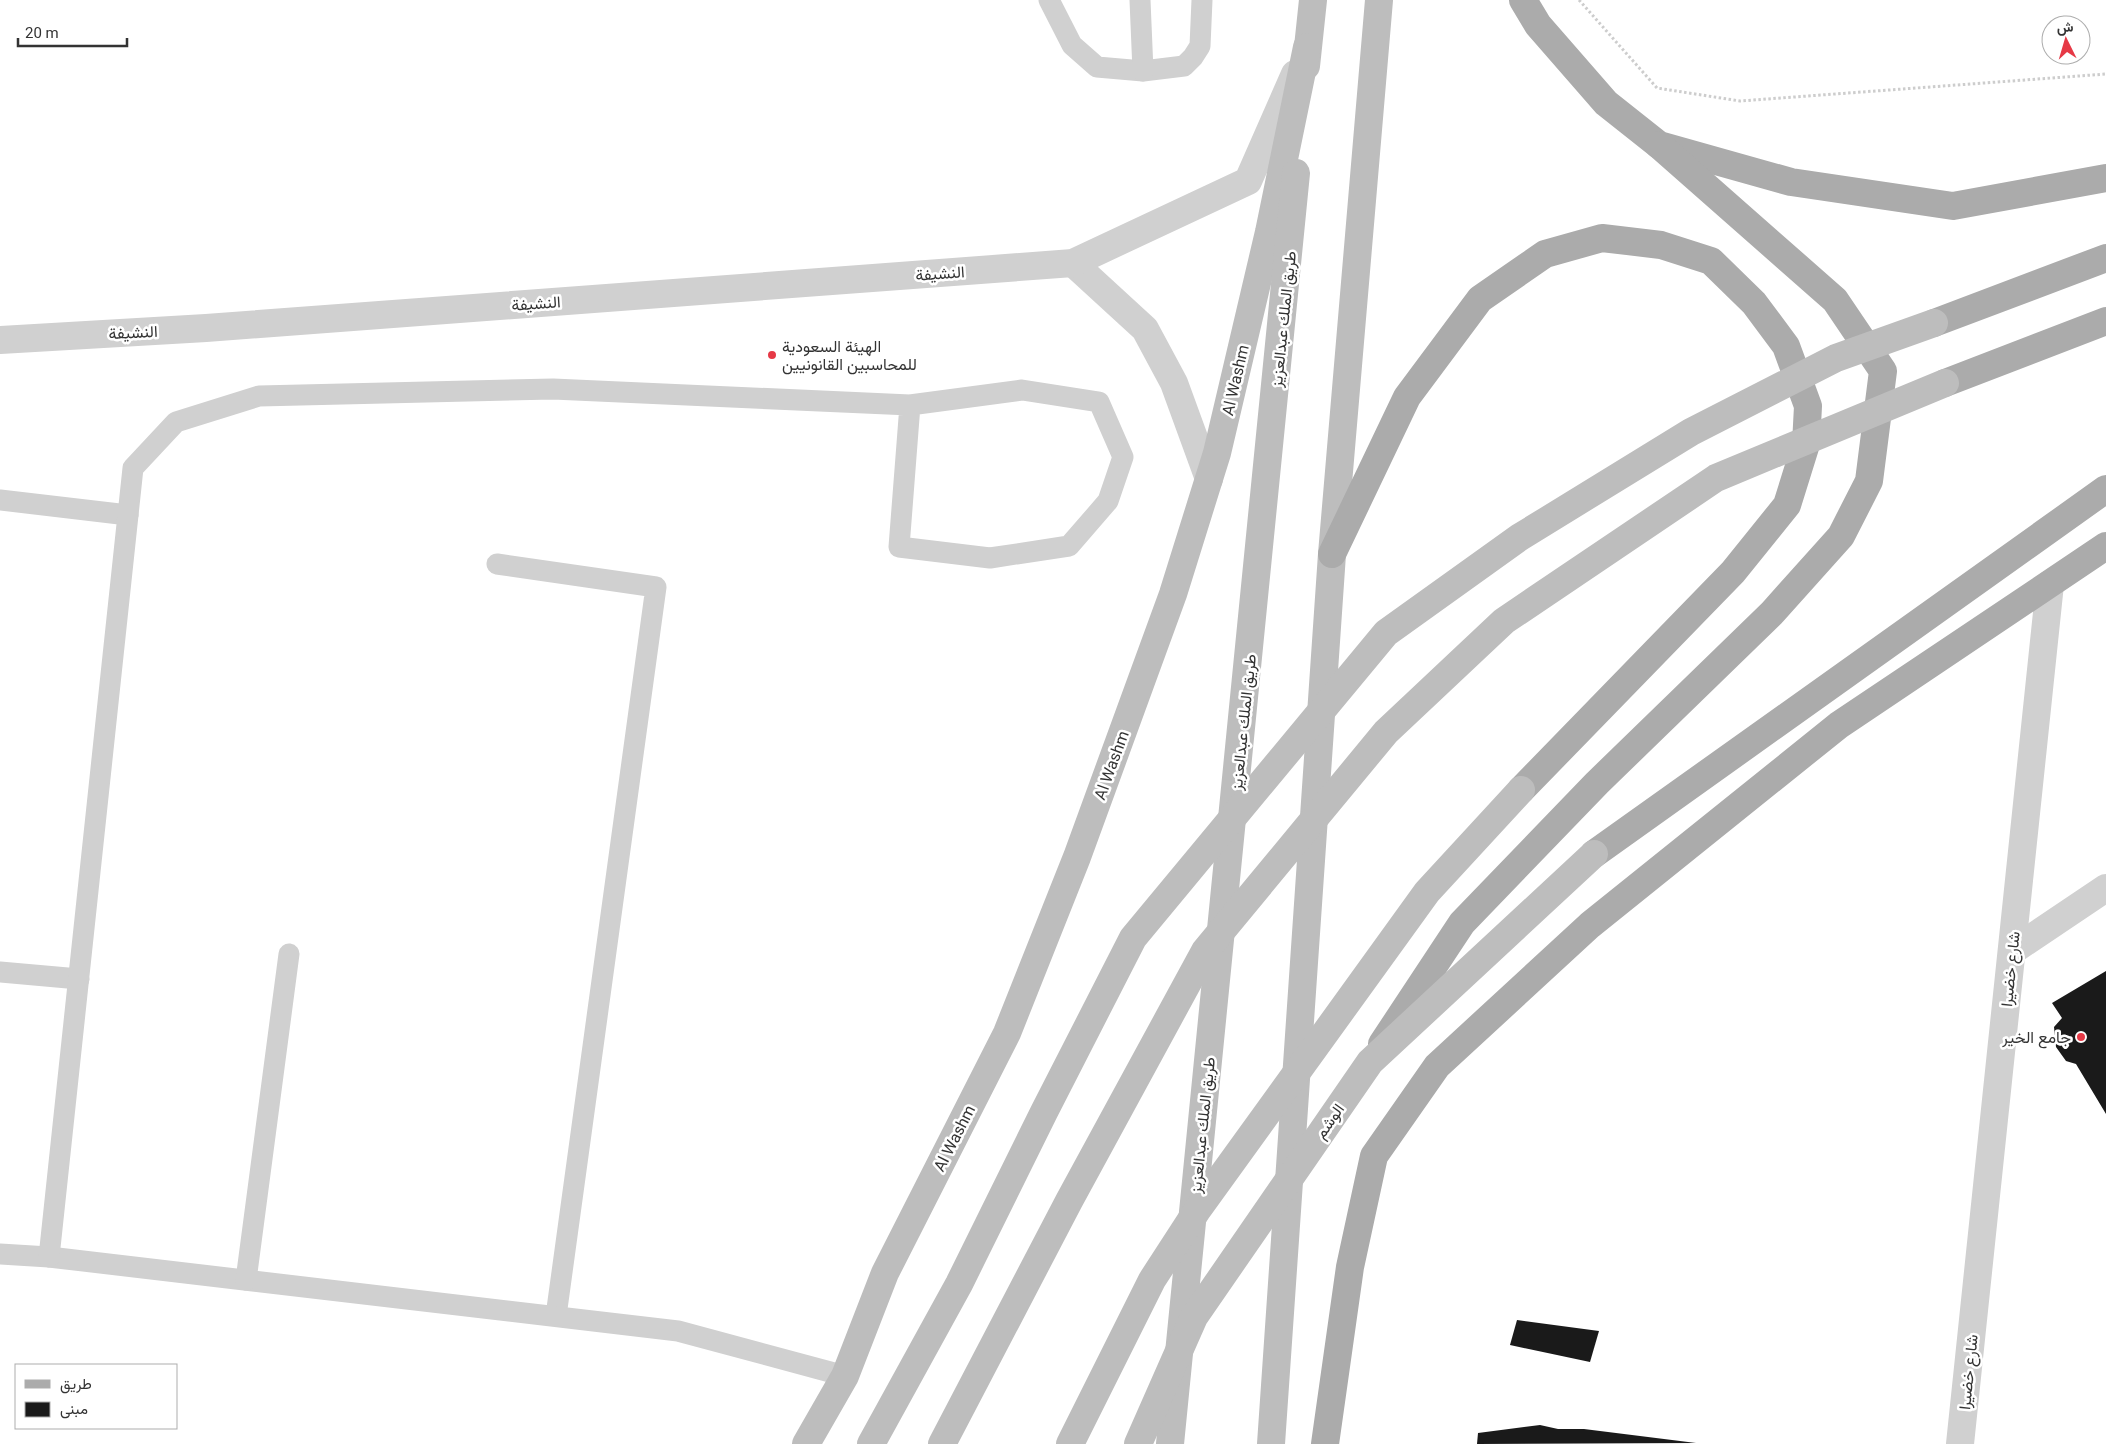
<svg xmlns="http://www.w3.org/2000/svg" width="2106" height="1444" font-family="Roboto,Vazirmatn,sans-serif">
<style>
.building{fill:#1a1a1a}
.lines{fill:none;stroke-linecap:round;stroke-linejoin:round}
.path{stroke:#cdcdcd;stroke-width:3;stroke-dasharray:2.5 2.5;stroke-linecap:butt}
.lane{stroke:#d0d0d0;stroke-width:21}
.street{stroke:#d0d0d0;stroke-width:28}
.secondary{stroke:#bdbdbd;stroke-width:28}
.primary{stroke:#ababab;stroke-width:28}
.secondary-bridge{stroke:#bdbdbd;stroke-width:28}
.poi-dot{fill:#e63946;stroke:#fff;stroke-width:2}
.labels{text-anchor:middle;stroke-width:5;stroke-linejoin:round;paint-order:stroke}
.street-label{font-size:16px;fill:#333;stroke:#fff}
.poi-label{font-size:16px;fill:#333;stroke:#fff;text-anchor:start}
</style>
<rect width="100%" height="100%" fill="#fff"/>
<g class="building">
<polygon points="2106,971 2106,1114 2076,1064 2066,1061 2056,1047 2054,1027 2062,1018 2052,1003"/>
<polygon points="1517,1320 1599,1331 1590,1362 1510,1345"/>
<polygon points="1540,1425 1558,1429 1584,1429 1696,1443 1477,1444 1478,1433"/>
</g>
<g class="lines">
<polyline class="path" points="1579,0 1657,88 1740,101 2106,74"/>
<g class="lane">
<polyline points="1049,0 1072,45 1097,67 1143,71 1184,66 1193,57 1200,46 1202,0"/>
<polyline points="1140,0 1143,71"/>
<polyline points="0,500 128,515"/>
<polyline points="497,564 656,587 556,1316"/>
<polyline points="0,972 79,979"/>
<polyline points="0,1254 49,1257 678,1331 845,1376"/>
<polyline points="49,1257 133,468 176,422 259,396 553,389 910,405 899,547 990,558 1069,546 1108,501 1123,457 1099,402 1022,390 910,405"/>
<polyline points="246,1280 289,954"/>
</g>
<g class="street">
<polyline points="1073,263 1145,329 1174,383 1209,479"/>
<polyline points="0,340 206,328 1073,263 1248,181 1295,74"/>
<polyline points="2012,951 2106,888"/>
<polyline points="1960,1444 2050,584"/>
</g>
<g class="secondary">
<polyline points="1306,66 1313,0"/>
<polyline points="806,1444 845,1376 885,1273 1007,1033 1077,857 1173,594 1217,453 1269,232 1307,47"/>
<polyline points="1170,1444 1296,173"/>
<polyline points="1271,1444 1332,554 1379,0"/>
</g>
<g class="primary">
<polyline points="1523,0 1538,25 1606,103 1659,145 1791,182 1953,206 2106,178"/>
<polyline points="1934,323 2106,258"/>
<polyline points="1945,383 2106,321"/>
<polyline points="1332,554 1407,397 1480,299 1545,254 1602,238 1661,245 1711,261 1754,303 1786,346 1808,406 1806,444 1787,505 1733,572 1521,790"/>
<polyline points="1594,854 2106,489"/>
<polyline points="1382,1044 1462,923 1597,783 1772,613 1841,536 1869,481 1883,371 1835,300 1659,145"/>
<polyline points="1325,1444 1350,1267 1374,1156 1437,1066 1590,925 1839,725 2106,546"/>
</g>
<g class="secondary-bridge">
<polyline points="871,1444 959,1284 1044,1112 1133,938 1386,633 1520,537 1691,432 1836,358 1934,323"/>
<polyline points="942,1444 1069,1201 1205,951 1386,732 1504,621 1716,478 1945,383"/>
<polyline points="1070,1444 1152,1280 1198,1209 1427,892 1521,790"/>
<polyline points="1138,1444 1194,1317 1370,1062 1594,854"/>
</g>
</g>
<g class="poi-dot">
<circle cx="772" cy="355" r="5"/>
<circle cx="2081" cy="1037" r="5"/>
</g>
<g class="labels">
<g class="street-label">
<text transform="translate(940 273) rotate(-4)" y="6">النشيفة</text>
<text transform="translate(536 303) rotate(-4)" y="6">النشيفة</text>
<text transform="translate(1283 319) rotate(-84)" y="6">طريق الملك عبدالعزيز</text>
<text transform="translate(133 332) rotate(-3)" y="6">النشيفة</text>
<text transform="translate(1235 380) rotate(-77)" y="6">Al Washm</text>
<text transform="translate(1243 722) rotate(-84)" y="6">طريق الملك عبدالعزيز</text>
<text transform="translate(1111 765) rotate(-70)" y="6">Al Washm</text>
<text transform="translate(2010 969) rotate(-84)" y="6">شارع خضيرا</text>
<text transform="translate(1329 1121) rotate(-55)" y="6">الوشم</text>
<text transform="translate(1202 1125) rotate(-84)" y="6">طريق الملك عبدالعزيز</text>
<text transform="translate(954 1138) rotate(-63)" y="6">Al Washm</text>
<text transform="translate(1968 1372) rotate(-84)" y="6">شارع خضيرا</text>
</g>
<g class="poi-label">
<text x="782" y="352">الهيئة السعودية<tspan x="782" dy="18">للمحاسبين القانونيين</tspan></text>
<text x="2071" y="1043" text-anchor="end">جامع الخير</text>
</g>
</g>
<rect x="15" y="1364" width="162" height="65" fill="#ffffff" stroke="#adadad"/>
<rect x="25" y="1380" width="25" height="8" fill="#ababab" stroke="#adadad"/>
<text x="60" y="1389" font-size="15" fill="#333333">طريق</text>
<rect x="25" y="1402" width="25" height="15" fill="#1a1a1a" stroke="#adadad"/>
<text x="60" y="1414" font-size="15" fill="#333333">مبنى</text>
<g transform="translate(2066 40) rotate(355)"><circle r="24" fill="#ffffff" stroke="#adadad"/>
<path d="M0-4L9 19L0 12L-9 19Z" fill="#e63946"/>
<text y="-8" font-size="14" font-weight="bold" text-anchor="middle" fill="#333333">ش</text>
</g>
<path d="M18 38v8h109v-8" fill="none" stroke="#333333" stroke-width="2.5"/>
<text x="25" y="38" font-size="15" fill="#333333" stroke="#ffffff" stroke-width="4" paint-order="stroke">20 m</text>
</svg>
